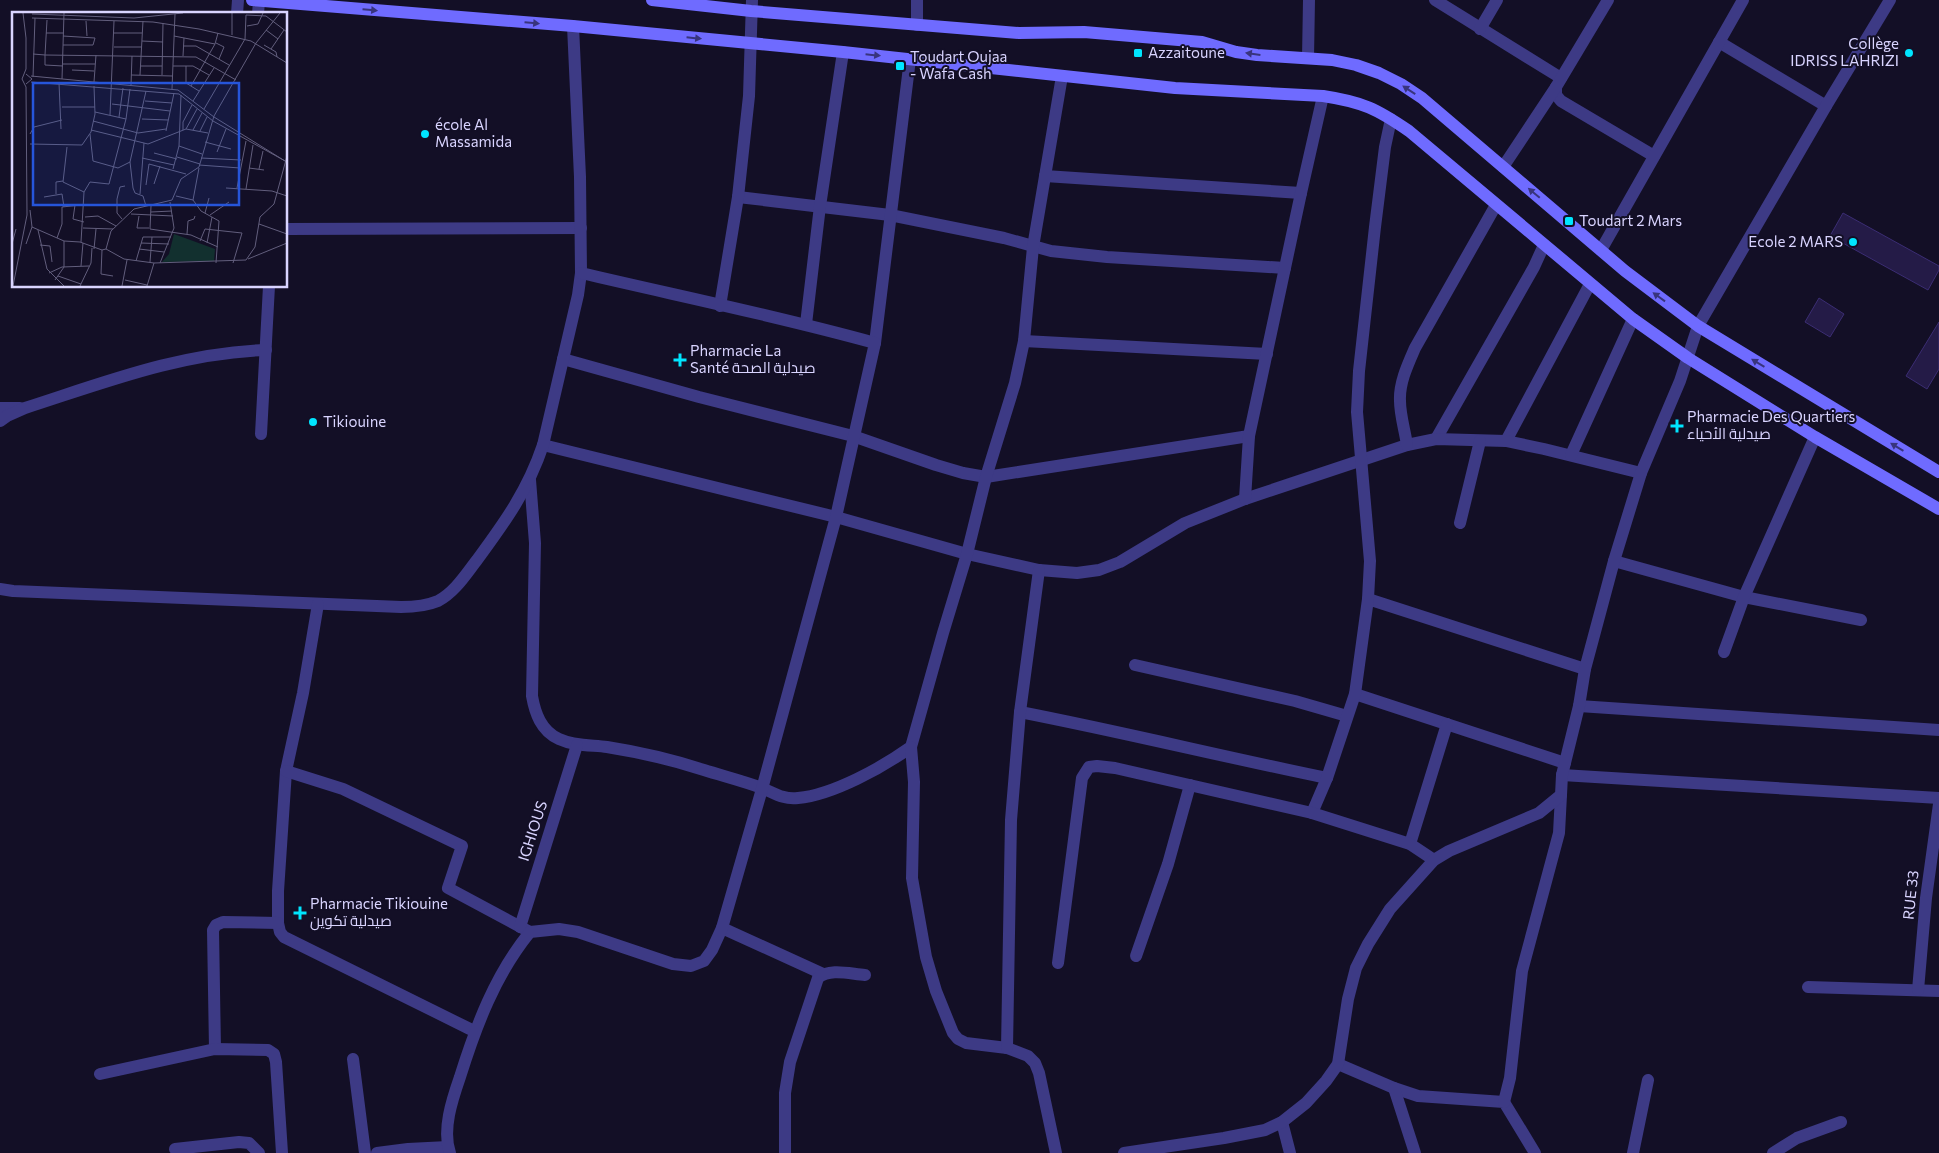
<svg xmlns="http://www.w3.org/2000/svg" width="1939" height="1153" font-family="Commissioner,Cairo,sans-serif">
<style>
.building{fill:#241b47;stroke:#3b2d73}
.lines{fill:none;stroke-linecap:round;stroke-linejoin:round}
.street{stroke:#3d3a85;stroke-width:12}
.secondary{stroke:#6f6bff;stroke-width:12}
.oneway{fill:#38347d}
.poi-dot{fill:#00e5ff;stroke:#130f26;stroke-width:2}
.labels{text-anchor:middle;stroke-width:4;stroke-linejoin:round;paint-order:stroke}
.poi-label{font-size:15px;fill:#d9d4ff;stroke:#130f26;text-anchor:start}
.street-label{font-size:15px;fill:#d9d4ff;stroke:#130f26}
.inset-road{fill:none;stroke:#625e7d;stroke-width:1}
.view{fill:#2655da;fill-opacity:0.15;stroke:#2655da;stroke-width:2.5}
.inset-edge{fill:none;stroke:#d9d4ff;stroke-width:2.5}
</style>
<rect width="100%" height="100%" fill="#130f26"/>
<g class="building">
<polygon points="1843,213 1939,266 1939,270 1928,290 1830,236"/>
<polygon points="1819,298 1844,314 1830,337 1805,322"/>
<polygon points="1939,322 1939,369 1927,389 1906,376"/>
</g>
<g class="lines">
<g class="street">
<polyline points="1435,0 1561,78"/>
<polyline points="237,14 238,0"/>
<polyline points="258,14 259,1"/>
<polyline points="917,25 917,0"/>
<polyline points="1480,29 1497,0"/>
<polyline points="1719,42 1826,106"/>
<polyline points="1308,58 1309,0"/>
<polyline points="1556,87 1556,95 1561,101 1654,156"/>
<polyline points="1503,167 1556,87 1608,0"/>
<polyline points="1045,176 1301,193"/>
<polyline points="738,197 890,215 1004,238 1051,251 1107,257 1285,268"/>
<polyline points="286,229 581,228"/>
<polyline points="1601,250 1743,0"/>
<polyline points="720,306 738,197 749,96 752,0"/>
<polyline points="806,324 820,206 843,52"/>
<polyline points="1024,341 1267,354"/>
<polyline points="875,343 910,59"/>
<polyline points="563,359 699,397 853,436 936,465 963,473 986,477 1249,436"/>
<polyline points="0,408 20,408"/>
<path d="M0,421L7,416L25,408C106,382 180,353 266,350"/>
<polyline points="261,434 269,286"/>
<polyline points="1436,439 1534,267 1544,245"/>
<polyline points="1506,441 1590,284"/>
<polyline points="543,445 836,517 967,554 1039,570 1077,573 1099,570 1120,562 1185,523 1245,499 1407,445 1436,439 1506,441 1544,449 1641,473"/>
<path d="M1407,445C1405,431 1400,415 1400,401C1399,383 1408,364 1415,348L1496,205"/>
<polyline points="1571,455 1633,319"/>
<path d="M530,480L535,543L532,696C535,713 541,731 559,739C574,746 591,745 607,747C639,752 673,760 704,770C723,776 743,781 762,788C774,793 784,800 798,798C833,795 883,767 911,747L943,633L967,554L986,477L1015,383L1024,341L1033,247L1062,76"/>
<polyline points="1245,499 1249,436 1301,193 1323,96"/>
<polyline points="1460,523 1480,441"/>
<polyline points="1614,561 1744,597 1861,620"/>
<path d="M0,589L13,591L401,607C413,607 426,606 438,601C455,592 466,574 477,560C505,522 528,490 543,445L578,295L581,273L580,177L573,26"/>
<polyline points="1368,599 1585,669"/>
<polyline points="318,604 303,693 286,771 278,891 278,923 280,932 284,937 474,1031"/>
<polyline points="1724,652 1744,597 1815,437"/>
<polyline points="1135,665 1295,701 1347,716"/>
<polyline points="1355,694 1565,763"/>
<polyline points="1579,706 1939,730"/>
<path d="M1020,712C1123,732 1224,757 1327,778"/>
<polyline points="911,747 914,782 912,878 926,957 936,991 953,1033 958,1039 966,1043 1007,1048 1028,1056 1035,1063 1039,1073 1056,1153"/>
<polyline points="286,771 343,789 462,846 448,888 530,932"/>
<polyline points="1562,775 1939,798"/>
<polyline points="1312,813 1327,778 1355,694 1368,599 1370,561 1357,412 1359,371 1375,227 1385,147 1391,119"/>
<polyline points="1410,844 1447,724"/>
<polyline points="520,927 577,745"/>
<polyline points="722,928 823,974"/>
<polyline points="1136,956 1168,864 1190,785"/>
<polyline points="1058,963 1082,778 1089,767 1097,766 1115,768 1312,813 1410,844 1434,860"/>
<polyline points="1808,987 1939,991"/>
<polyline points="1918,990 1926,898 1939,804"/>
<polyline points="1007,1048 1011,820 1020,712 1039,570"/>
<polyline points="215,1049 213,930 216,925 223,922 278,923"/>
<polyline points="353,1059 365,1153"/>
<polyline points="1338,1064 1394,1088 1418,1096 1504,1102 1535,1153"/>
<polyline points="100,1074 215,1049 268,1050 274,1054 276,1062 282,1153"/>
<polyline points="1394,1088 1415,1153"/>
<polyline points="1504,1102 1510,1078 1522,971 1559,833 1561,795"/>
<polyline points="1282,1122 1290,1153"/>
<polyline points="175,1149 239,1142 249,1143 259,1153"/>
<polyline points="377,1153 408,1149 448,1147"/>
<path d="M450,1153C442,1130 452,1100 460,1077C476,1026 495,975 530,932L559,929L578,932L673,964L691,966L704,961L712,950L722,928L762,789L836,517L875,343C778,316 679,296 581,273"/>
<path d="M785,1153V1093L790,1062L818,978C830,968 850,974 865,975"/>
<polyline points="1124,1153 1224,1138 1265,1130 1282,1122 1306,1103 1326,1081 1338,1064 1348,999 1356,968 1368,944 1390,909 1434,860 1449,851 1539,813 1561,795 1562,775 1579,706 1585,669 1614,561 1641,473 1680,381 1698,326 1826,106 1890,0"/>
<polyline points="1633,1153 1648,1080"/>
<polyline points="1773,1153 1797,1138 1841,1122"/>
</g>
<g class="secondary">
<path d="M252,0L573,26L843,52L1175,88L1323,96C1363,102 1377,109 1409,131L1633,319L1688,358L1815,437L1939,509"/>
<polyline points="652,0 751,11 1019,33 1084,32 1202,42 1236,52 1257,55 1332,60 1356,65 1379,73 1401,84 1422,98 1625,271 1698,326 1939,472"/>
</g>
</g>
<defs><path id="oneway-solid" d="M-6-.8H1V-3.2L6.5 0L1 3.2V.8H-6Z" transform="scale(1.25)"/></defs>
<g class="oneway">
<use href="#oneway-solid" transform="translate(370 10) rotate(5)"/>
<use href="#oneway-solid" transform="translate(532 23) rotate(5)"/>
<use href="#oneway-solid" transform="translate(694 38) rotate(6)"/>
<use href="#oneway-solid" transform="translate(1253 54) rotate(-172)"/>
<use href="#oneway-solid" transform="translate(873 55) rotate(6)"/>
<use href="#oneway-solid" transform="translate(1409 90) rotate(-147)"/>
<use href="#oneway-solid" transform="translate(1534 193) rotate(-140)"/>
<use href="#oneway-solid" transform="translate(1659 297) rotate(-144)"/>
<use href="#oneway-solid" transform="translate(1758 363) rotate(-149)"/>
<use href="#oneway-solid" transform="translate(1897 447) rotate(-149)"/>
</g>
<g class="poi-dot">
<rect x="1133" y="48" width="10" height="10" rx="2.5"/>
<circle cx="1909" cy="53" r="5"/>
<rect x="895" y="61" width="10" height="10" rx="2.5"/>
<circle cx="425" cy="134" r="5"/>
<rect x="1564" y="216" width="10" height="10" rx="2.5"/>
<circle cx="1853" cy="242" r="5"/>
<path d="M677.5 352.5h5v5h5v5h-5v5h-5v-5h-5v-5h5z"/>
<circle cx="313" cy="422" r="5"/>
<path d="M1674.5 418.5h5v5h5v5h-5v5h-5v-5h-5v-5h5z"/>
<path d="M297.5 905.5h5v5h5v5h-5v5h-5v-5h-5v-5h5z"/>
</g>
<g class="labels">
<g class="poi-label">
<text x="1899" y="49" text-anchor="end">Collège<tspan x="1899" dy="17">IDRISS LAHRIZI</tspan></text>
<text x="1148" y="58">Azzaitoune</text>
<text x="910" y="62">Toudart Oujaa<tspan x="910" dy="17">- Wafa Cash</tspan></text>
<text x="435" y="130">école Al<tspan x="435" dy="17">Massamida</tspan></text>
<text x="1579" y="226">Toudart 2 Mars</text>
<text x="1843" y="247" text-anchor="end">Ecole 2 MARS</text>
<text x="690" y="356">Pharmacie La<tspan x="690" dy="17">Santé صيدلية الصحة</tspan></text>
<text x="1687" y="422">Pharmacie Des Quartiers<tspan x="1687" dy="17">صيدلية الأحياء</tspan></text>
<text x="323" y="427">Tikiouine</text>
<text x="310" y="909">Pharmacie Tikiouine<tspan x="310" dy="17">صيدلية تكوين</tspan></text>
</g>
<g class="street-label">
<text transform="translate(533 831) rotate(-72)" y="5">IGHIOUS</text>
<text transform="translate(1911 895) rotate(-84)" y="5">RUE 33</text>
</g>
</g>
<g transform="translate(12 12)">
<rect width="275" height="275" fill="#130f26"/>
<path d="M162,222L203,237L202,249L150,250L157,242Z" fill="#12302f"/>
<path class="inset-road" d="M220,1V23M20,2L122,6L171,1M20,6L141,10L187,17L239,29L275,51M35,8L33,43L184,45L224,68M74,9L75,24M235,14L246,12L251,1M254,18L266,27M34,21H52M102,21H130M162,24L203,32M130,29L151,30M204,31L212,35L207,47M51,33H81L83,26L51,24M252,33L264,40L265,45M171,34H184L217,53M102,35H130M259,37L272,18M21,42L33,43V53L51,54M171,44L172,26M51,52H83M129,54H150M161,54H181L197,63M174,54V71L187,79M60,58L82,59M14,62L20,67L14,72M119,63L161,64M128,63L131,9M150,63L151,11M19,64L166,78L202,105L273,149M21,65L23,6M50,67L52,1M19,70L167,82L201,109L275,150M82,70L84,43M47,71L49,117M119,73L120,44M179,74L203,32L206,21M160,77L163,2M133,89L160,91M181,89L202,56M100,92L158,99M50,95H83M192,97L233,27L234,3L254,4L275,20M98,103L102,9M107,105L111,76M114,107L118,77M130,107L156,108M81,109L126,121L154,117M174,117L185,97M79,118L136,132L174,117L196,121M171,118V110L180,93M181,118L190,101M154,119L162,81M188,119L195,105M18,122L22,115L50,108M78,122L81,149L106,156L118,150L134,79M193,130L219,137M18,132L70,133L79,120L83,102L82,74M167,134L190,142M55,135L51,170L72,180M205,140L214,117M142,141L165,147M165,145L188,152M130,146L162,153M189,146L229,148M118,150L121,176L123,181L131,184L134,194M187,153L228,156M237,156L252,158M161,157L167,134L169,83M247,157L251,139M142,172L148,154M134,173L137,152L174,162M214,176L260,179L275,184M225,176L234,129M234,177L241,133M44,182V170L51,169M128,182L132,131M164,184L181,188L189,199L207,209L204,251M32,185L50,182L52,195M181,188L187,156M63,193L61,207L72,210M139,194L138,217L179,223L206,235M139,200L160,199M193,201L197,186M119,202L161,204M198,203L217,190M127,204L125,216H137M73,205L86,204L104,214M110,207L105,201V187L108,175L113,174M247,212L275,222M20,215L52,229L68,230L90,238L94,237L99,219L122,197L160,188L169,167L187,155L202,104L244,31L268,1M71,216L101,217M26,218L35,257L52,274M175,222L176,209L182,207L183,204M45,226L50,212V195L69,193M188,229L193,217L230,221L221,251M69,230L72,180L78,170L97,172L114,107L83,100M129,231L157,232M195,231L200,205M0,232L4,217M14,232L20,215L18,198M28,233L38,234L40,250M82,237L84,217M94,237L112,247L142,251L234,248L243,235L248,205L262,192L275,144M127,237L152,240M90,238L89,262L101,264M236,247L275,231M124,249L131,225H159M138,250L140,225M148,251L162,216L158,190M69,254L71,231M37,261L50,255L77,254M46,264L69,272M43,268L52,255V229M113,268L135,273M1,274L15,203L14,75L10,67L14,57V26L11,1M68,274L79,251L80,236M110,274L115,248M135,274L142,251"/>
<path class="view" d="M21,71H227V193H21Z"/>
<rect width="275" height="275" class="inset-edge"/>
</g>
</svg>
